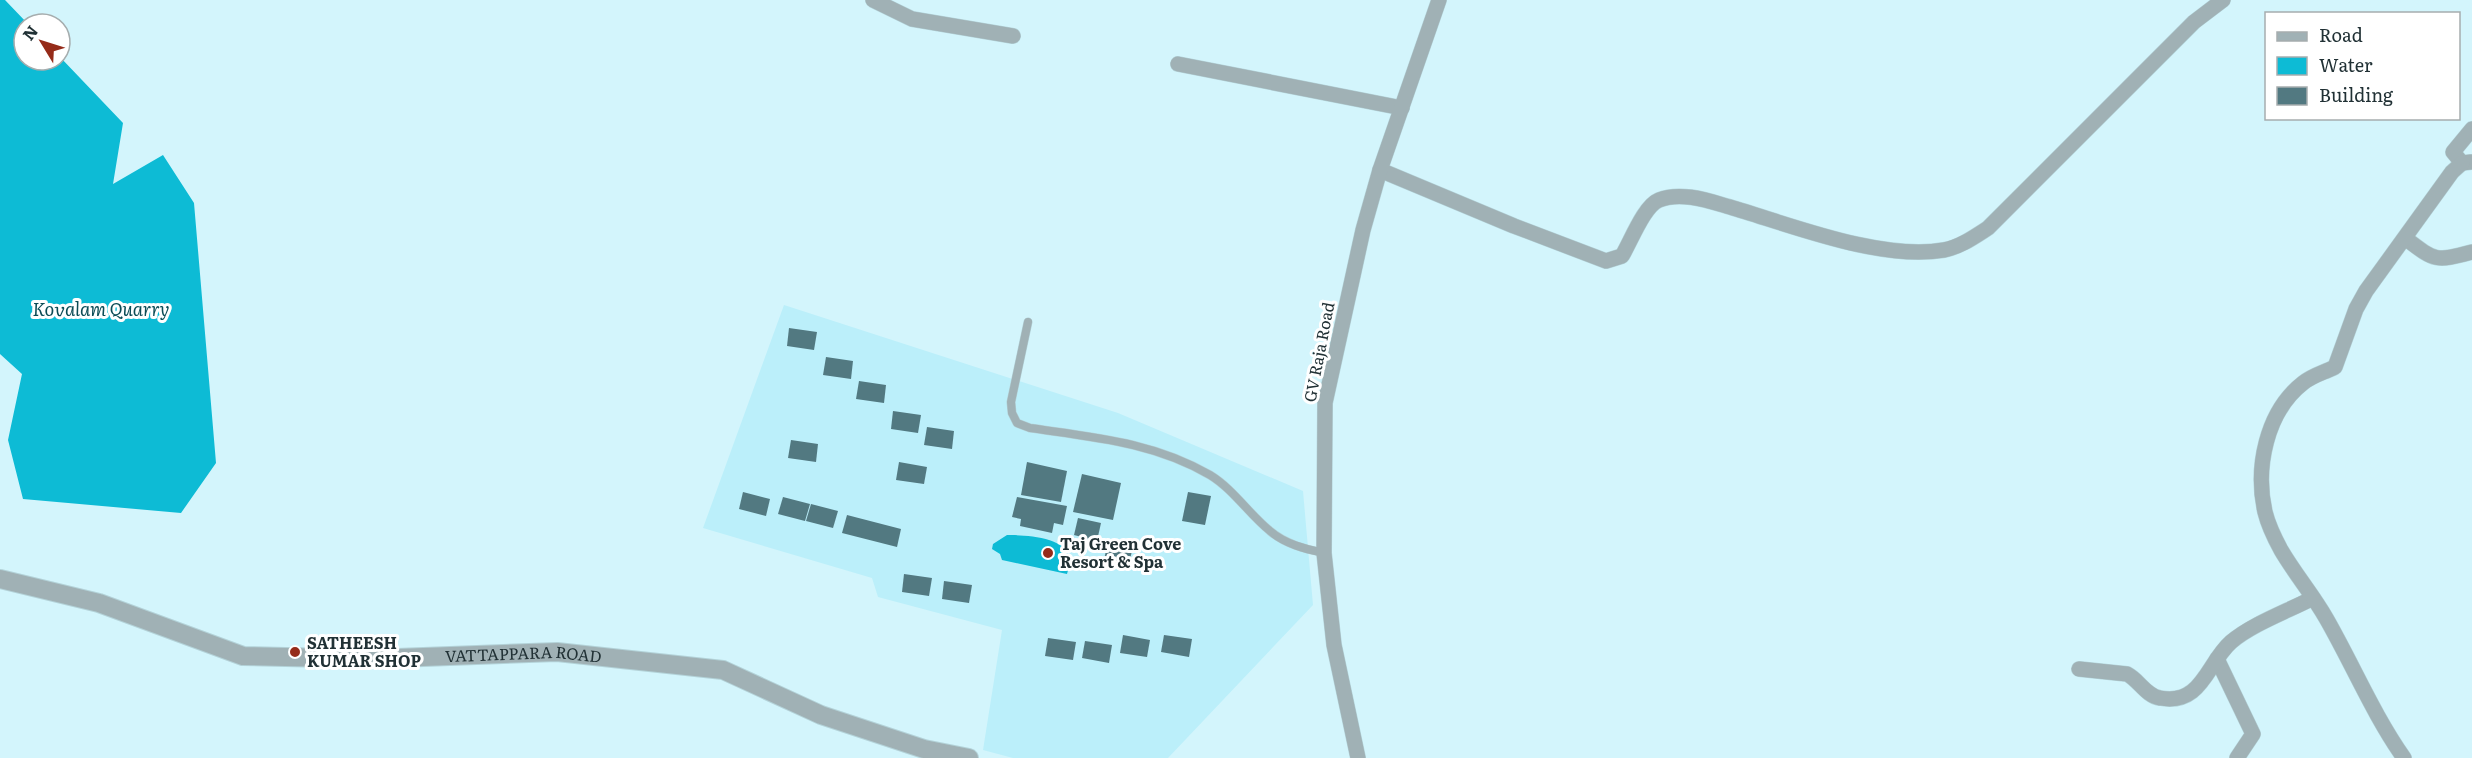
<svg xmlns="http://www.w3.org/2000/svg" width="2472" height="758" font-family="Literata,serif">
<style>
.built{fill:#bbeffa}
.water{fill:#0dbbd5}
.building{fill:#527981}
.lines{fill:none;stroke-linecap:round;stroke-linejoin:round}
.service-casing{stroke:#b3d2d8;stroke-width:9}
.minor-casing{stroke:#b3d2d8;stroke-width:16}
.tertiary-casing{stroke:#b3d2d8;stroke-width:20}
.service{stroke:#a0b1b5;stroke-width:8}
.minor{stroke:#a0b1b5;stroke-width:15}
.tertiary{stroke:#a0b1b5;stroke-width:18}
.poi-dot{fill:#952b19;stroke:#fff;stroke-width:2}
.labels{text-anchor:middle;stroke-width:6;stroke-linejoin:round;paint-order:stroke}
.street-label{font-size:16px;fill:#213135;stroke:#fff}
.poi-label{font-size:16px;font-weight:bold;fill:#213135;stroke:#fff;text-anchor:start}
.water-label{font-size:18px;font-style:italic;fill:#0c4c56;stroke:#fff}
</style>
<rect width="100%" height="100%" fill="#d3f5fc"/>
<polygon class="built" points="784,305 1118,413 1303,491 1313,605 1168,758 1013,758 983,750 1002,630 878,597 872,578 703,528"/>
<g class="water">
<polygon points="0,0 5,0 28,24 24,24 24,60 60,60 60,57 123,123 113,184 163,155 194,203 216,463 181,513 23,499 8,440 22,374 0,354"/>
<path d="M1007,535C1024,535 1068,536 1070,560C1070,564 1068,570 1067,574L1002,560L1000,554L992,549L993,544Z"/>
</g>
<g class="building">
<polygon points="789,328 817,332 814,350 787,346"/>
<polygon points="826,357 853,361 851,379 823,375"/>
<polygon points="859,381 886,385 884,403 856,399"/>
<polygon points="893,411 921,415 918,433 891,429"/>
<polygon points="927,427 954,431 952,449 924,445"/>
<polygon points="791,440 818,444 816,462 788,458"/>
<polygon points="899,462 927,467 924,484 896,480"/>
<polygon points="1027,462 1067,471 1061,502 1021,495"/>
<polygon points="1082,474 1121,483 1113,520 1073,512"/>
<polygon points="743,492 770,499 766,516 739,509"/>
<polygon points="1188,492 1211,496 1205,525 1182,521"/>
<polygon points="783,497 810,504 805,521 778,514"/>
<polygon points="1017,497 1067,506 1063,525 1054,523 1052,533 1020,526 1021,519 1012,517"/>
<polygon points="811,504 838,511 833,528 806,521"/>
<polygon points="847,515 901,529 897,547 842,533"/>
<polygon points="1078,518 1101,523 1097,541 1074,535"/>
<polygon points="1108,542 1133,546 1128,569 1103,564"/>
<polygon points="904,574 932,578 929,596 902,592"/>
<polygon points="944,581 972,585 969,603 942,599"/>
<polygon points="1123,635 1150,640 1147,657 1120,653"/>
<polygon points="1164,635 1192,639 1189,657 1161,652"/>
<polygon points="1048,638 1076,642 1073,660 1045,656"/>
<polygon points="1085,641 1112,645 1109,663 1082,658"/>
</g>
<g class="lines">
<defs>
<path id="service" d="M1028,322L1011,402L1012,413L1017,423L1030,428C1092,437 1154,442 1210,475C1233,489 1249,514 1270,531C1285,544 1305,549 1324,553"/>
<g id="minor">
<polyline points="873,0 912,19 1013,36"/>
<polyline points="1178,64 1402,108"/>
<polyline points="2471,162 2462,163 2453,152 2472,129"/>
<path d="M1380,170L1514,226L1606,261L1622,256C1631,241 1644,206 1659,200C1681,191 1709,201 1730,207C1791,225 1881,261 1944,250C1960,247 1974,237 1988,228L2194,22L2223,0"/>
<path d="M2405,238C2435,261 2435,262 2472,252"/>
<polyline points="2217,659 2253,734 2237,758"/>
<path d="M2079,669L2127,674C2139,680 2146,696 2160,698C2202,706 2207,663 2231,642C2252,624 2288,611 2313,598"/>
<polyline points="1358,758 1334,645 1324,553 1325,403 1363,230 1380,170 1439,0"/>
<path d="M2404,758C2373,714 2353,665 2326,618C2313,595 2295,574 2281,550C2275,539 2268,524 2265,512C2255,468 2266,412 2303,383C2313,375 2323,373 2335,367L2356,309L2366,291L2452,172L2462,163"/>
</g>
<g id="tertiary">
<path id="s1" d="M0,579L99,603L243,656L370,659L557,652L723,670L821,715L924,749L969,758"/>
</g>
</defs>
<use href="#service" class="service-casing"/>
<use href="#minor" class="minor-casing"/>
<use href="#tertiary" class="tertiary-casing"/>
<use href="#service" class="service"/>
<use href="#minor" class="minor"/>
<use href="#tertiary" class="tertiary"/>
</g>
<g class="poi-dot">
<circle cx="1048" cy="553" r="6"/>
<circle cx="295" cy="652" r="6"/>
</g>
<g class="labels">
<g class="street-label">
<text transform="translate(1319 352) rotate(-79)" y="6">GV Raja Road</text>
<text dy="6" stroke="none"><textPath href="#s1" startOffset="536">VATTAPPARA ROAD</textPath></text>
</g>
<g class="poi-label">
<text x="1060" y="550">Taj Green Cove<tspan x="1060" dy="18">Resort &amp; Spa</tspan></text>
<text x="307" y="649">SATHEESH<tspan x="307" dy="18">KUMAR SHOP</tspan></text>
</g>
<g class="water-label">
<text x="101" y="316">Kovalam Quarry</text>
</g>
</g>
<rect x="2265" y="12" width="195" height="108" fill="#ffffff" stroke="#a6adae" stroke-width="1.5"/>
<rect x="2277" y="32" width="30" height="9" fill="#a0b1b5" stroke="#a6adae" stroke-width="1.5"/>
<text x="2319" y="42" font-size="18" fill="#213135">Road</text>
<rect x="2277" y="57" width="30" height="18" fill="#0dbbd5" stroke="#a6adae" stroke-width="1.5"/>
<text x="2319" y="72" font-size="18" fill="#213135">Water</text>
<rect x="2277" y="87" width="30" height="18" fill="#527981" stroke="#a6adae" stroke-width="1.5"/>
<text x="2319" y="102" font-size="18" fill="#213135">Building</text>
<g transform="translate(42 42) rotate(308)"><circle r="28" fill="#ffffff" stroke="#a6adae" stroke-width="1.5"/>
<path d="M0-4.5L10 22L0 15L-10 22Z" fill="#952b19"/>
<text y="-9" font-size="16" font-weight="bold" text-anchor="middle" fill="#213135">N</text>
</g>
</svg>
